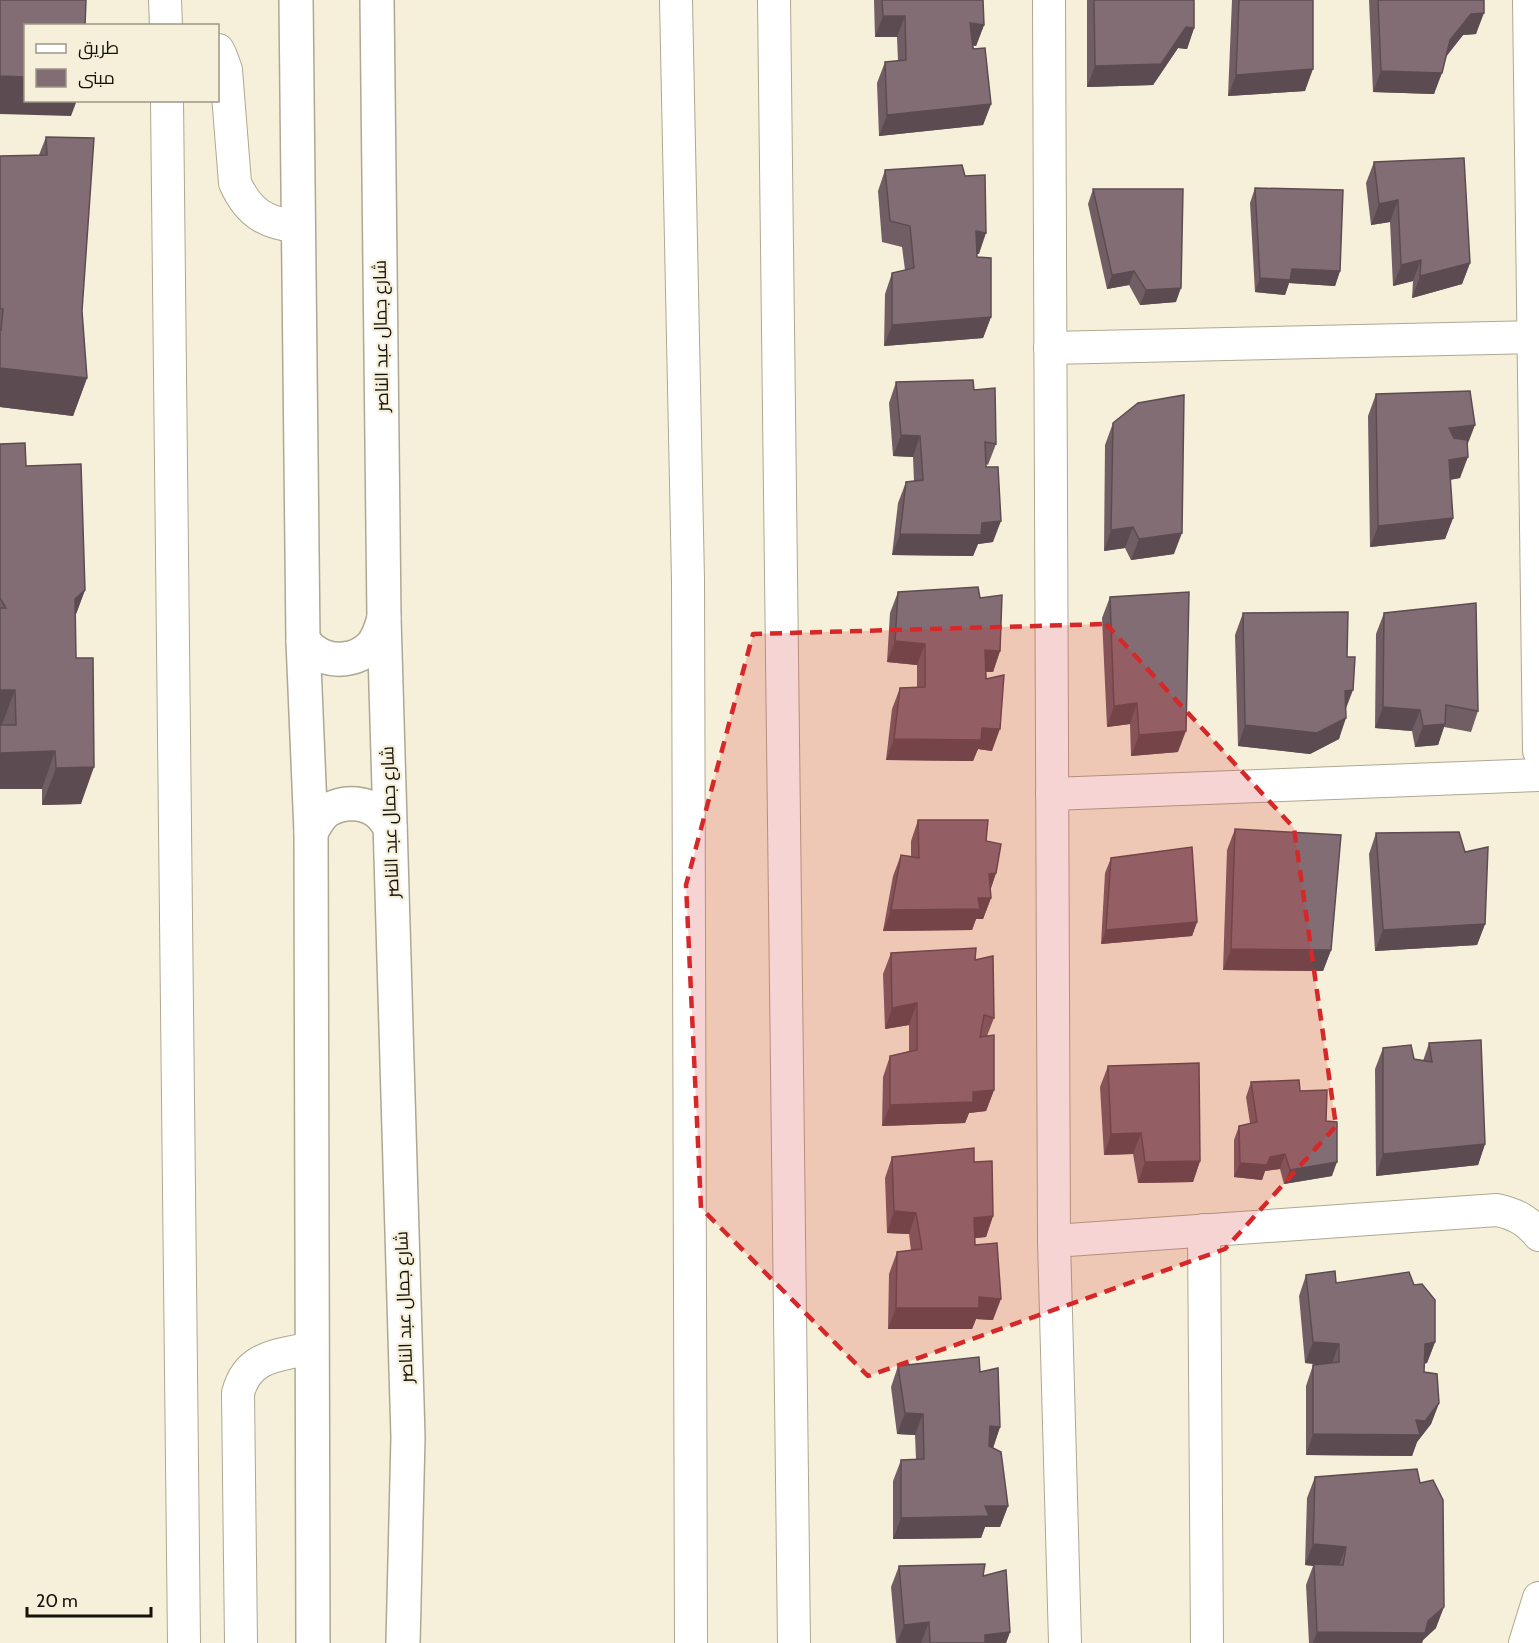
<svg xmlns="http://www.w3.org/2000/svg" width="1539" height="1643" font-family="Cabin,Cairo,sans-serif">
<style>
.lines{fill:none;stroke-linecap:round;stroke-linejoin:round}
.street-casing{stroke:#aea893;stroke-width:34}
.secondary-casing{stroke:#aea893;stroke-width:36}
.street{stroke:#fff;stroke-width:32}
.secondary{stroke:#fff;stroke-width:33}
.wall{fill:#715e64}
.shaded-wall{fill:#5c4c51}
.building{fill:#836d74;stroke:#5c4c51;stroke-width:1.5}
.marked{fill:#d62828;fill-opacity:0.2;stroke:#d62828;stroke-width:4.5;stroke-dasharray:12 8;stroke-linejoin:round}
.labels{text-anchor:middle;stroke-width:4.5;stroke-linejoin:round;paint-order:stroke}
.street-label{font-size:18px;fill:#15120b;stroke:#f6efd9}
</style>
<rect width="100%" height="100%" fill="#f6efd9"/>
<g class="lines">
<defs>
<g id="street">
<polyline points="165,0 166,26"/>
<polyline points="676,0 688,580 691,1643"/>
<polyline points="774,0 794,1643"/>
<polyline points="1049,0 1054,1241 1065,1643"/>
<polyline points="1529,0 1539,751"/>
<path d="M218,50L221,56L226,70L235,183C249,214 266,223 299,227"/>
<polyline points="167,100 184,1643"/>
<polyline points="1050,348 1534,337"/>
<polyline points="1052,794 1539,775"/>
<polyline points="1204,1230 1207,1643"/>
<path d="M1054,1241L1497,1210C1515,1214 1527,1220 1539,1235"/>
<path d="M241,1643L238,1393C248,1355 278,1356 311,1348"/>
<polyline points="1525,1643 1539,1598"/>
</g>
<g id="secondary">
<polyline points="296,0 303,641 311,832 313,1643"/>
<polyline points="377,0 384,618 408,1437 403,1643"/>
<path d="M303,641C307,644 310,649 314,651C331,664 358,661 372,645C379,637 381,628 384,618"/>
<path d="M311,832C316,824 320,815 328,810C345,800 368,802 381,815C385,819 387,823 390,827"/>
</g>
</defs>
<use href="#street" class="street-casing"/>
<use href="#secondary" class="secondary-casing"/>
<use href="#street" class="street"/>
<use href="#secondary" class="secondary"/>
</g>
<g class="wall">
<polygon points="874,0 983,0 984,25 976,46 973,45 991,104 983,125 879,136 877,83 885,62 898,61 897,37 875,37"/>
<polygon points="1087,0 1194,0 1194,28 1187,49 1178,48 1153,85 1087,87"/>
<polygon points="1232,0 1313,0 1305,91 1228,96"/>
<polygon points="1369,0 1484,0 1476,34 1463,35 1446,57 1434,94 1373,92"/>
<polygon points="46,137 82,311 87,378 73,416 0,407 0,156 39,155"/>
<polygon points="1374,162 1470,263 1462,284 1412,298 1413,281 1393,286 1390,222 1371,225 1366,183"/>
<polygon points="885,170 979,254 977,254 977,257 991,317 983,338 884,346 885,294 892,273 905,270 902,247 882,242 878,191"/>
<polygon points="1255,188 1340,271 1335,286 1289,283 1285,295 1255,292 1250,203"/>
<polygon points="1093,189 1176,302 1140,305 1129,285 1107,289 1088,204"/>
<polygon points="896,382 974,390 996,444 988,465 986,464 993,542 978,544 973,556 892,555 898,503 906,482 914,481 913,457 893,456 889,403"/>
<polygon points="1376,394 1468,445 1460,478 1450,480 1453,518 1445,539 1370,547 1368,416"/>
<polygon points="1113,423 1174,554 1131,560 1125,548 1104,551 1105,445"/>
<polygon points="0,444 26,466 85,590 75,617 76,658 81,804 42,805 42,789 0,789"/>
<polygon points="898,592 980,598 1000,651 993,672 986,672 992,751 978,749 973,761 886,760 892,709 900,688 917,687 917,665 887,662 890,613"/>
<polygon points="1110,597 1178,752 1131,756 1130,724 1107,727 1102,618"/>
<polygon points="1243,613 1346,710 1339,739 1310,754 1238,746 1235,635"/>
<polygon points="1384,613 1478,711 1471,732 1444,727 1438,745 1415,747 1412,731 1375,728 1376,634"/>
<polygon points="918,820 986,841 996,873 990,891 991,898 983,919 976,919 972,930 883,931 893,876 901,855 911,856 911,841"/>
<polygon points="1235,829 1331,950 1323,971 1223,970 1227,850"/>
<polygon points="1376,833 1485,924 1477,945 1375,951 1369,854"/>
<polygon points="1111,858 1197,922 1192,936 1101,944 1105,873"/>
<polygon points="891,953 975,960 994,1018 987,1036 994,1090 986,1111 969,1113 965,1123 882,1126 883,1077 890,1056 909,1051 909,1025 885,1029 883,974"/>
<polygon points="1429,1043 1485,1144 1478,1165 1376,1176 1375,1069 1383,1048 1414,1059 1423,1061"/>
<polygon points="1108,1066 1200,1161 1193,1182 1138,1183 1133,1154 1104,1155 1100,1087"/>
<polygon points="1251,1082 1300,1091 1326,1121 1332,1176 1284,1184 1280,1169 1265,1171 1262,1180 1234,1177 1234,1140 1239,1126 1250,1123 1246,1097"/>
<polygon points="892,1157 974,1162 993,1216 986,1237 975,1238 975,1245 993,1320 976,1319 972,1329 888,1329 889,1274 897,1252 911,1251 909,1234 887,1233 885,1178"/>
<polygon points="1306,1275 1336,1283 1435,1342 1427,1363 1424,1364 1424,1372 1439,1403 1431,1424 1417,1442 1412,1456 1306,1455 1306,1386 1313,1365 1320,1364 1305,1363 1299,1296"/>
<polygon points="898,1366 980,1372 1000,1427 993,1448 1008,1506 1000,1527 985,1527 981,1538 893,1539 893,1481 901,1460 916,1459 915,1435 897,1434 891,1387"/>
<polygon points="1315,1477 1436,1628 1423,1640 1422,1643 1309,1643 1306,1585 1313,1566 1305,1565 1307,1498"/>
<polygon points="899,1566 983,1576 1010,1632 1006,1643 896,1643 891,1587"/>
</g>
<g class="shaded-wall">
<polygon points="1484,13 1476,34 1463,35 1442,61 1450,40 1471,14"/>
<polygon points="883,16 905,16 897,37 875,37"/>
<polygon points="970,23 984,25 976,46 962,44"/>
<polygon points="1186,27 1194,28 1187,49 1178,48 1153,85 1087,87 1095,66"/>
<polygon points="1313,69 1305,91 1228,96 1236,75"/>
<polygon points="1381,71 1442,73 1434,94 1373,92"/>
<polygon points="0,76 26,77 26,100 77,100 71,116 0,114"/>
<polygon points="991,104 983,125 879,136 887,115"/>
<polygon points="1398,200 1390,222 1371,225 1379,204"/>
<polygon points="976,231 986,233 979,254 969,252"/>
<polygon points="1421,260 1413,281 1393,286 1401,265"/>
<polygon points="1470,263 1462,284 1412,298 1420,276"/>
<polygon points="1292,269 1340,271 1335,286 1289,283 1285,295 1255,292 1260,278"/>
<polygon points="1134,271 1129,285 1107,289 1112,275"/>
<polygon points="1181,288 1176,302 1140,305 1146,290"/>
<polygon points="991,317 983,338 884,346 892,325"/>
<polygon points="0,368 87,378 73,416 0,407"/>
<polygon points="1475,425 1467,446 1441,449 1449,428"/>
<polygon points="901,435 920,436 913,457 893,456"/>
<polygon points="1468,457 1460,478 1442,481 1449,460"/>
<polygon points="1453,518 1445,539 1370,547 1378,526"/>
<polygon points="1001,521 993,542 978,544 973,556 892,555 900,534 982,523"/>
<polygon points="1133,527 1125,548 1104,551 1111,530"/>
<polygon points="1182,533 1174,554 1131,560 1139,539"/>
<polygon points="85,590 71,627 75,599"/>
<polygon points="895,641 925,644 917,665 887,662"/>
<polygon points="985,650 1000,651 993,672 978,671"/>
<polygon points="0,690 15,690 1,727 0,727"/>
<polygon points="1353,690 1345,711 1345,691"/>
<polygon points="1137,703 1130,724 1107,727 1114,706"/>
<polygon points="1383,707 1420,710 1412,731 1375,728"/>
<polygon points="1346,718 1339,739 1310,754 1238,746 1245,725"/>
<polygon points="1445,724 1438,745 1415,747 1423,726"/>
<polygon points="982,728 1000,729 992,751 978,749 973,761 886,760 894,739"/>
<polygon points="1186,731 1178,752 1131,756 1139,735"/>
<polygon points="55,751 42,789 0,789 0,753"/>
<polygon points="94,767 81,804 42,805 56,768"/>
<polygon points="996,873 989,894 989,874"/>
<polygon points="978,898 991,898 983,919 976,919 972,930 883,931 891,910"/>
<polygon points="1197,922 1192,936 1101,944 1106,930"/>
<polygon points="1485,924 1477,945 1375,951 1383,930"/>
<polygon points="1231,949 1331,950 1323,971 1223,970"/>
<polygon points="917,1003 909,1025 885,1029 892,1008"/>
<polygon points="994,1090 986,1111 969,1113 965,1123 882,1126 890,1105"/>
<polygon points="1141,1133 1133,1154 1104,1155 1111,1134"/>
<polygon points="1485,1144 1478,1165 1376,1176 1383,1154"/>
<polygon points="1285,1154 1280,1169 1265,1171 1262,1180 1234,1177 1240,1163"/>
<polygon points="1200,1161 1193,1182 1138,1183 1145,1162"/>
<polygon points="1337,1162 1332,1176 1284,1184 1290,1170"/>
<polygon points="894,1211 916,1213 909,1234 887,1233"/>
<polygon points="993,1216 986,1237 967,1239 974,1218"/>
<polygon points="979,1297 1001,1299 993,1320 976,1319 972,1329 888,1329 896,1308"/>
<polygon points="1313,1342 1339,1344 1331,1366 1305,1363"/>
<polygon points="1435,1342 1427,1363 1417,1365 1425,1344"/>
<polygon points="1439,1403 1431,1424 1417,1442 1412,1456 1306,1455 1313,1434 1416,1420"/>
<polygon points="905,1413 923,1414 915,1435 897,1434"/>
<polygon points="990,1426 1000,1427 993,1448 982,1447"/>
<polygon points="985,1506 1008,1506 1000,1527 985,1527 981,1538 893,1539 901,1518"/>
<polygon points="1313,1544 1346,1547 1338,1568 1305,1565"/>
<polygon points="1444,1607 1436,1628 1423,1640 1422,1643 1313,1643 1317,1632 1428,1621"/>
<polygon points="929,1622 921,1643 897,1643 904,1625"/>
<polygon points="1010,1632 1006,1643 982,1643 985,1635"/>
</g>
<g class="building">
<polygon points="0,0 86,0 85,26 26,26 26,77 0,76"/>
<polygon points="882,0 983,0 984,25 970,23 973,49 985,48 991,104 887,115 885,62 906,60 905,16 883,16"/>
<polygon points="1094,0 1194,0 1194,28 1186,27 1161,64 1095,66"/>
<polygon points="1239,0 1313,0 1313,69 1236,75"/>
<polygon points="1378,0 1484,0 1484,13 1471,14 1450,40 1442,73 1381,71"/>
<polygon points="46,137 94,138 82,311 87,378 0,368 0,330 1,330 3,309 0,309 0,156 47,155"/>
<polygon points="1464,158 1470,263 1420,276 1421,260 1401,265 1398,200 1379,204 1374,162"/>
<polygon points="962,165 965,176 985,175 986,233 976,231 977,257 991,258 991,317 892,325 892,273 914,268 910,226 890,221 885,170"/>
<polygon points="1255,188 1343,190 1340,271 1292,269 1290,280 1260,278"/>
<polygon points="1093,189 1183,189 1181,288 1146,290 1134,271 1112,275"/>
<polygon points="973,380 974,390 995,388 996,444 985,442 986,467 998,467 1001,521 982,523 981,535 900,534 906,482 923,480 920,436 901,435 896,382"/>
<polygon points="1470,391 1475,425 1449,428 1454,438 1467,440 1468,457 1449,460 1453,518 1378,526 1376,394"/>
<polygon points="1184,395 1182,533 1139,539 1133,527 1111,530 1113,423 1138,403"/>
<polygon points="25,443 26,466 81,464 85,590 75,599 76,658 93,658 94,767 56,768 55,751 0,753 0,725 16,725 15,690 0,690 0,608 6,608 0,598 0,444"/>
<polygon points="978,587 980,598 1002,595 1000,651 985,650 986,679 1004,675 1000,729 982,728 981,740 894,739 900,688 925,687 925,644 895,641 898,592"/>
<polygon points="1189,592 1186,731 1139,735 1137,703 1114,706 1110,597"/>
<polygon points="1476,603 1478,711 1446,705 1445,724 1423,726 1420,710 1383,707 1384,613"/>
<polygon points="1348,612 1347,657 1355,657 1353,690 1345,691 1346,718 1317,733 1245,725 1243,613"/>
<polygon points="918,820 988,820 986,841 1001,844 996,873 989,874 991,898 978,898 980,909 891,910 901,855 919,858"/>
<polygon points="1235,829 1341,835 1331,950 1231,949"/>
<polygon points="1459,832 1465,852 1488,847 1485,924 1383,930 1376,833"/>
<polygon points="1192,847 1197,922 1106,930 1111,858"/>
<polygon points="976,948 975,960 993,956 994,1018 984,1015 980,1037 994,1035 994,1090 973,1092 973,1102 890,1105 890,1056 917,1050 917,1003 892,1008 891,953"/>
<polygon points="1481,1040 1485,1144 1383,1154 1383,1048 1411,1045 1414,1059 1432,1062 1429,1043"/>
<polygon points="1199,1063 1200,1161 1145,1162 1141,1133 1111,1134 1108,1066"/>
<polygon points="1299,1080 1300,1091 1327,1090 1326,1121 1337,1122 1337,1162 1290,1170 1285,1154 1270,1157 1267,1165 1240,1163 1239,1126 1257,1122 1251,1082"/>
<polygon points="974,1148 974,1162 992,1161 993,1216 974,1218 975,1245 997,1243 1001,1299 979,1297 979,1308 896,1308 897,1252 922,1249 916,1213 894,1211 892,1157"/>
<polygon points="1335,1271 1336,1283 1409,1272 1414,1285 1422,1284 1435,1300 1435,1342 1425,1344 1424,1372 1437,1374 1439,1403 1425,1421 1416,1420 1420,1435 1313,1434 1313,1365 1339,1362 1339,1344 1313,1342 1306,1275"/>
<polygon points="979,1357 980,1372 998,1368 1000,1427 990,1426 989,1446 1001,1452 1008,1506 985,1506 989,1516 901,1518 901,1460 924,1459 923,1414 905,1413 898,1366"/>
<polygon points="1417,1469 1420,1483 1433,1480 1443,1500 1444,1607 1428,1621 1425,1633 1317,1632 1314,1564 1343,1565 1346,1547 1313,1544 1315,1477"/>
<polygon points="985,1564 983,1576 1006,1570 1010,1632 985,1635 985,1643 930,1643 929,1622 904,1625 899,1566"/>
</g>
<path class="marked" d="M1106,624L1294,828L1336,1126L1225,1249L868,1376L701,1208L686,885L753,634Z"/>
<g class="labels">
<g class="street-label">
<text transform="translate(381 336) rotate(-91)" y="6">شارع جمال عبد الناصر</text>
<text transform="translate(390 822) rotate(-92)" y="6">شارع جمال عبد الناصر</text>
<text transform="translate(404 1307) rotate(-92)" y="6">شارع جمال عبد الناصر</text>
</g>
</g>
<rect x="24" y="24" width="195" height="78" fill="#f6efd9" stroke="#9c9787" stroke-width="1.5"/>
<rect x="36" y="44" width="30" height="9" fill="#ffffff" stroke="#9c9787" stroke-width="1.5"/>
<text x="78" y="54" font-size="18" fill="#15120b">طريق</text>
<rect x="36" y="69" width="30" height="18" fill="#836d74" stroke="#9c9787" stroke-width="1.5"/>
<text x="78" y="84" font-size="18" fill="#15120b">مبنى</text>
<path d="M27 1607v9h124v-9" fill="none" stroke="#15120b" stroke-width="3"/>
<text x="36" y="1607" font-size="18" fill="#15120b" stroke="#f6efd9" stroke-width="4.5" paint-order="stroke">20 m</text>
</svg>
